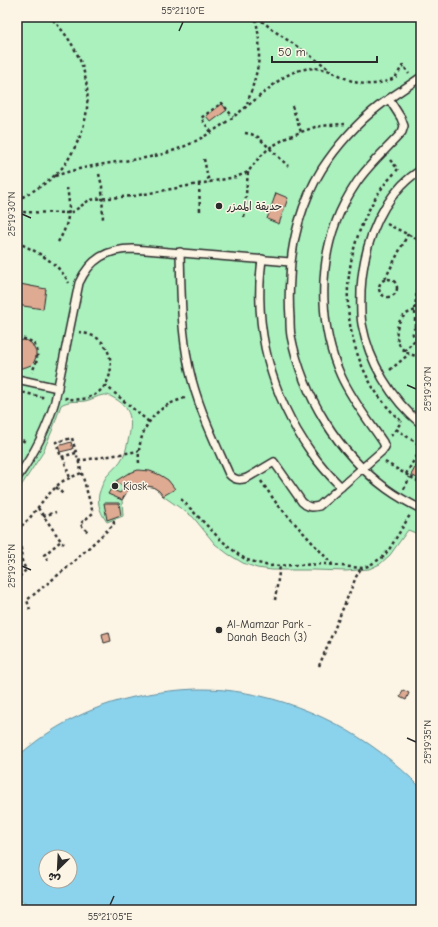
<svg xmlns="http://www.w3.org/2000/svg" width="438" height="927" font-family="'Comic Neue','Playpen Sans Arabic',sans-serif">
<style>
.green{fill:#aaf1be;stroke:#6a8e74}
.water{fill:#8bd2ec;stroke:#658f9f;fill-rule:evenodd}
.building{fill:#deaa92;stroke:#2b2b2b}
.lines{fill:none;stroke-linecap:round;stroke-linejoin:round}
.service-casing{stroke:#2b2b2b;stroke-width:10}
.path{stroke:#2b2b2b;stroke-width:2.5;stroke-dasharray:3 3;stroke-linecap:butt}
.service{stroke:#fcf5e5;stroke-width:7}
.ticks{fill:none;stroke:#2b2b2b;stroke-width:1.5}
.poi-dot{fill:#2b2b2b;stroke:#fcf5e5;stroke-width:1.5}
.labels{text-anchor:middle;stroke-width:3;stroke-linejoin:round;paint-order:stroke}
.poi-label{font-size:11px;fill:#2b2b2b;stroke:#fcf5e5;text-anchor:start}
.neatline{fill:none;stroke:#2b2b2b;stroke-width:1.5}
.ticks-label{font-size:10px;text-anchor:middle;fill:#2b2b2b}
</style>
<rect width="100%" height="100%" fill="#fcf5e5"/>
<filter id="ink" filterUnits="userSpaceOnUse"><feTurbulence type="fractalNoise" baseFrequency=".025" numOctaves="2"/><feDisplacementMap in="SourceGraphic" scale="8" xChannelSelector="R" yChannelSelector="G"/><feConvolveMatrix kernelMatrix="1 2 1 2 8 2 1 2 1" color-interpolation-filters="sRGB"/></filter>
<g filter="url(#ink)">
<g class="green">
<path d="M17,17H421V535L408,530L390,555L380,564L369,569L346,571L314,570H272L257,568L243,563L228,554L215,544L193,517L163,496L159,491L153,487L139,485L133,487L128,490L122,500L123,516L107,522C101,514 97,505 99,494C101,488 103,482 106,477C112,470 120,464 124,455C126,451 127,445 128,441C133,421 132,407 112,397C109,395 106,395 103,395C97,396 91,400 85,401C77,402 69,400 61,405L52,431L42,454L17,492Z"/>
<polygon points="17,899 42,910 17,910"/>
</g>
<path class="water" d="M196,689C208,689 220,689 233,691C304,700 372,737 421,788V910H42L17,899V757C69,711 127,692 196,689ZM46,857H70V881H46Z"/>
<g class="building">
<polygon points="222,104 227,110 211,122 206,116"/>
<polygon points="276,193 288,198 279,224 267,219"/>
<polygon points="20,284 46,289 43,309 17,305"/>
<polygon points="23,340 28,341 32,344 36,352 36,357 34,362 31,365 26,367 22,368 17,367 17,342"/>
<polygon points="71,442 73,449 60,452 58,446"/>
<polygon points="421,457 421,469 419,472 421,473 421,480 411,475"/>
<polygon points="138,470 150,471 160,475 168,480 175,489 163,496 159,491 153,487 139,485 133,487 128,490 122,500 108,494 111,489 120,493 124,488 116,481 127,474"/>
<polygon points="104,503 119,503 121,515 107,520"/>
<polygon points="109,632 111,641 104,643 102,634"/>
<polygon points="403,690 409,693 406,700 400,697"/>
</g>
<g class="lines">
<defs>
<g id="service">
<path d="M421,77C407,87 392,96 379,106C358,122 336,147 322,169C302,201 291,241 290,278C289,292 289,305 290,318C290,324 290,330 291,336C303,396 338,453 387,489C398,497 409,503 421,509"/>
<path d="M421,170C414,174 408,179 402,185C375,213 363,252 361,290C361,301 360,313 362,324C369,362 391,399 421,424"/>
<path d="M180,252C181,291 181,330 189,368C197,405 214,440 229,474C234,480 239,481 247,478L274,462L302,502C307,507 311,508 319,506L382,451L385,447L383,442C368,420 352,400 341,376C320,330 318,269 336,222C341,208 349,194 357,182C370,163 387,149 402,132L404,126L401,118L389,99"/>
<path d="M262,259C253,328 271,396 311,452C320,465 330,476 341,487"/>
<polyline points="17,379 58,388"/>
<path d="M17,478C34,454 47,429 55,401L79,283C90,259 107,249 133,249L290,262"/>
</g>
</defs>
<use href="#service" class="service-casing"/>
<g class="path">
<polyline points="257,17 273,30 331,70"/>
<path d="M247,104C258,71 264,52 255,17"/>
<polyline points="292,106 301,132"/>
<polyline points="211,132 201,118 222,103 233,117"/>
<polyline points="245,133 251,134 258,137 288,166"/>
<polyline points="204,159 209,183"/>
<polyline points="390,160 398,169"/>
<path d="M398,169C394,174 388,180 384,185C342,244 335,321 371,384C379,398 390,411 402,422"/>
<polyline points="99,174 102,186 103,221"/>
<path d="M55,176C75,169 96,165 117,162C135,159 152,158 169,152C212,139 246,106 281,79C297,68 315,65 333,72C342,76 349,81 359,83C372,86 383,83 395,78L403,65L409,74"/>
<polyline points="199,184 200,211"/>
<path d="M17,200C31,193 52,180 62,168C68,161 72,153 76,145C99,99 86,52 50,17"/>
<polyline points="17,212 69,213 74,211 88,201 95,199 134,196 236,177 248,172 257,160 269,148 290,136 315,127 329,125 345,124"/>
<polyline points="244,217 248,172"/>
<polyline points="387,224 421,241"/>
<path d="M17,242C37,252 58,262 69,283"/>
<path d="M58,242C69,225 71,208 67,188"/>
<polyline points="385,279 408,234"/>
<circle cx="388" cy="288" r="9"/>
<path d="M421,310C388,310 389,357 421,356"/>
<path d="M421,325C410,327 410,339 421,340"/>
<path d="M415,327C415,310 415,292 421,276"/>
<path d="M17,339C28,337 40,344 37,357C37,362 34,367 32,372"/>
<polyline points="404,351 416,339"/>
<polyline points="390,370 409,354"/>
<polyline points="105,385 149,422"/>
<polyline points="17,391 46,398"/>
<path d="M65,399L66,398C79,402 97,398 105,385C115,371 112,348 97,338C92,335 85,333 79,332"/>
<polyline points="396,429 421,446"/>
<polyline points="391,436 402,421"/>
<polyline points="17,437 27,443"/>
<polyline points="76,453 61,457 56,442 72,438 93,513 80,524 88,532"/>
<polyline points="63,457 70,478"/>
<polyline points="78,461 139,451"/>
<polyline points="385,462 421,483"/>
<path d="M139,463C137,441 146,418 166,406C172,402 180,400 187,397"/>
<polyline points="406,474 421,448"/>
<polyline points="261,481 277,504 332,564"/>
<polyline points="56,487 63,494"/>
<polyline points="404,489 410,477"/>
<polyline points="181,499 221,540 239,555 247,560 269,566 327,564 350,567 362,568 368,566 375,562 383,557 390,548 410,515 409,515"/>
<polyline points="38,508 61,541 64,544"/>
<polyline points="43,516 56,512"/>
<polyline points="17,530 29,519 45,498 59,484 63,481 81,473"/>
<polyline points="17,536 21,548 22,561 26,570 17,579"/>
<polyline points="48,560 44,555 61,541"/>
<polyline points="17,586 19,588"/>
<polyline points="275,600 280,566"/>
<polyline points="30,610 27,600 68,567 114,524 113,518"/>
<polyline points="319,666 356,577 361,568"/>
</g>
<use href="#service" class="service"/>
</g>
</g>
<path class="ticks" d="M179,31L183,22M22,214L31,218M407,385L416,389M22,566L31,570M407,738L416,742M110,905L114,896"/>
<g class="poi-dot">
<circle cx="219" cy="206" r="4"/>
<circle cx="115" cy="486" r="4"/>
<circle cx="219" cy="630" r="4"/>
</g>
<g class="labels">
<g class="poi-label">
<text x="227" y="210">حديقة الممزر</text>
<text x="123" y="490">Kiosk</text>
<text x="227" y="628">Al-Mamzar Park -<tspan x="227" dy="13">Danah Beach (3)</tspan></text>
</g>
</g>
<rect width="438" height="927" fill="none" stroke="#fcf5e5" stroke-width="44"/>
<g transform="translate(58 869) rotate(204)"><circle r="19" fill="#fcf5e5" stroke="#a8a49b"/>
<path d="M0-3L7 15L0 10L-7 15Z" fill="#2b2b2b"/>
<text y="-6" font-size="11" font-weight="bold" text-anchor="middle" fill="#2b2b2b">ش</text>
</g>
<path d="M272 56v6h105v-6" fill="none" stroke="#2b2b2b" stroke-width="2"/>
<text x="278" y="56" font-size="12" fill="#2b2b2b" stroke="#fcf5e5" stroke-width="3" paint-order="stroke">50 m</text>
<rect x="22" y="22" width="394" height="883" class="neatline"/>
<g class="ticks-label">
<text x="183" y="14">55°21'10"E</text>
<text transform="translate(11 214) rotate(-90)" y="4">25°19'30"N</text>
<text transform="translate(427 389) rotate(-90)" y="4">25°19'30"N</text>
<text transform="translate(11 566) rotate(-90)" y="4">25°19'35"N</text>
<text transform="translate(427 742) rotate(-90)" y="4">25°19'35"N</text>
<text x="110" y="920">55°21'05"E</text>
</g>
</svg>
